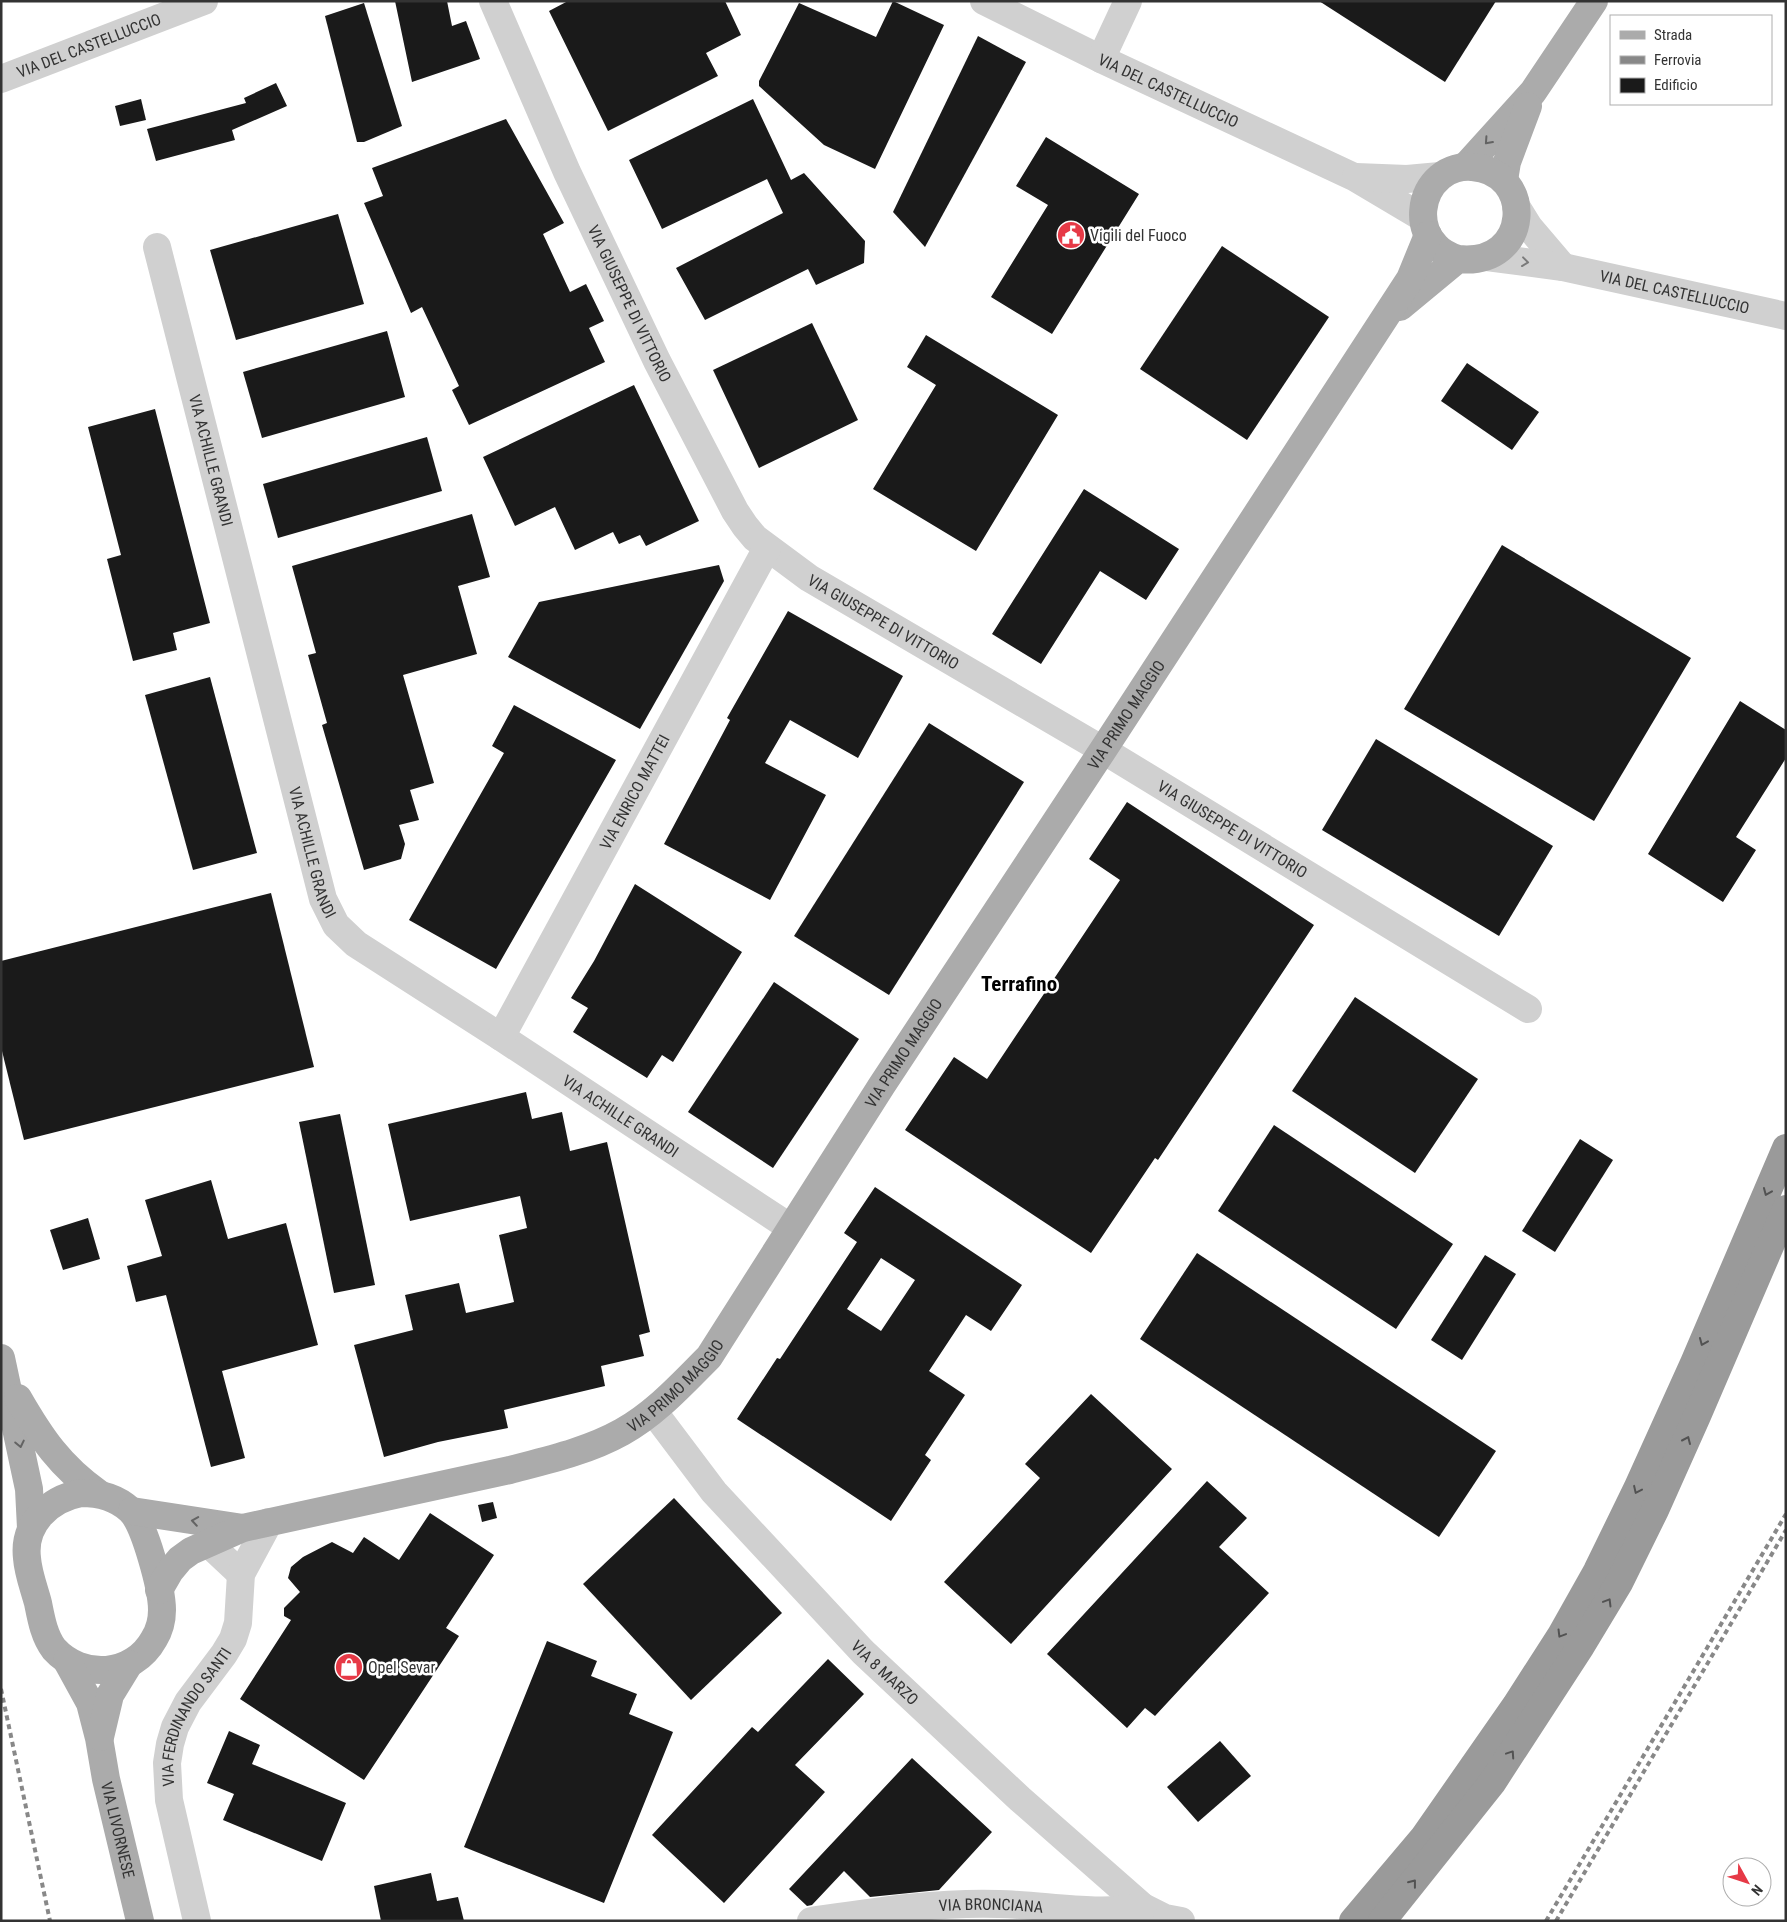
<svg xmlns="http://www.w3.org/2000/svg" width="1787" height="1922" font-family="'Roboto Condensed',sans-serif">
<style>
.building{fill:#1a1a1a;fill-rule:evenodd}
.lines{fill:none;stroke-linecap:round;stroke-linejoin:round}
.minor{stroke:#d0d0d0;stroke-width:28}
.major{stroke:#ababab;stroke-width:28}
.highway{stroke:#9a9a9a;stroke-width:28}
.rail{stroke:#888;stroke-width:4;stroke-dasharray:5 4;stroke-linecap:butt}
.oneway{stroke:#636363}
.oneway2{stroke:#7a7a7a}
.oneway3{stroke:#525252}
.labels{text-anchor:middle;stroke-width:5;stroke-linejoin:round;paint-order:stroke}
.street-label{font-size:16px;fill:#333;stroke:#fff}
.poi-label{font-size:16px;fill:#333;stroke:#fff;text-anchor:start}
.district-label{font-size:21px;font-weight:bold;fill:#000;stroke:#fff}
</style>
<rect width="100%" height="100%" fill="#fff"/>
<g class="building">
<polygon points="395,1 447,1 452,26 466,21 480,59 412,82"/>
<polygon points="568,1 725,1 741,35 706,53 718,76 608,131 549,11"/>
<polygon points="893,1 944,25 875,169 824,145 759,86 759,81 799,3 876,37"/>
<polygon points="1319,1 1496,1 1445,82"/>
<polygon points="364,3 402,126 364,142 357,142 325,16"/>
<polygon points="978,36 1026,62 925,247 893,212"/>
<polygon points="276,83 287,106 232,130 235,140 156,161 147,129 246,103 244,98"/>
<polygon points="141,99 146,120 120,126 115,106"/>
<polygon points="753,99 791,180 804,173 865,241 864,263 816,285 808,269 705,320 676,268 783,213 767,179 662,229 629,160"/>
<polygon points="506,119 564,223 543,234 570,292 586,284 604,321 589,328 605,362 469,425 452,390 459,386 422,307 411,313 364,203 383,196 372,168"/>
<polygon points="1046,137 1139,194 1052,334 991,297 1048,205 1016,186"/>
<polygon points="338,214 364,304 236,340 210,250"/>
<polygon points="1222,246 1329,317 1247,440 1140,369"/>
<polygon points="812,323 858,420 759,468 713,370"/>
<polygon points="387,331 405,397 262,438 243,372"/>
<polygon points="926,335 1058,415 976,551 873,489 936,385 907,367"/>
<polygon points="1467,363 1539,412 1512,450 1441,401"/>
<polygon points="634,385 699,521 646,546 640,535 619,544 613,532 575,550 555,507 515,526 483,457"/>
<polygon points="155,409 210,623 173,633 177,650 133,661 107,559 121,555 88,427"/>
<polygon points="427,437 442,491 278,538 263,484"/>
<polygon points="1084,489 1179,549 1146,600 1100,571 1041,664 992,634"/>
<polygon points="472,514 490,577 458,586 477,654 403,675 434,783 410,790 419,820 399,825 405,844 401,859 364,870 322,725 327,723 308,655 316,653 292,566"/>
<polygon points="1502,545 1691,658 1594,821 1404,709"/>
<polygon points="719,565 724,581 640,729 508,657 539,602"/>
<polygon points="788,611 903,676 858,758 790,720 765,763 826,795 770,900 664,844 730,720 727,718"/>
<polygon points="210,677 257,853 193,870 145,695"/>
<polygon points="1740,701 1786,730 1786,758 1736,837 1756,850 1723,902 1648,854"/>
<polygon points="514,705 616,760 496,969 409,920 504,753 492,746"/>
<polygon points="929,723 1024,782 889,995 794,936"/>
<polygon points="1376,739 1553,846 1499,936 1322,830"/>
<polygon points="1127,802 1314,925 1158,1160 1155,1158 1091,1253 905,1130 954,1057 987,1079 1120,880 1089,859"/>
<polygon points="635,884 742,952 673,1062 662,1055 647,1078 573,1032 588,1008 571,998 594,961"/>
<polygon points="271,893 314,1067 24,1140 1,1047 1,961"/>
<polygon points="774,982 859,1039 773,1168 688,1112"/>
<polygon points="1355,997 1478,1079 1415,1173 1292,1091"/>
<polygon points="526,1092 532,1119 562,1112 570,1151 607,1142 650,1332 639,1335 644,1356 601,1366 605,1386 504,1410 508,1428 438,1442 384,1457 354,1345 413,1330 405,1295 459,1283 466,1313 514,1302 499,1235 527,1228 520,1196 410,1221 388,1124"/>
<polygon points="340,1114 375,1285 334,1293 299,1122"/>
<polygon points="1274,1125 1453,1244 1396,1329 1218,1211"/>
<polygon points="1580,1139 1613,1160 1555,1252 1522,1231"/>
<polygon points="211,1180 228,1239 286,1223 318,1345 222,1371 245,1458 211,1467 166,1295 136,1302 127,1266 162,1256 145,1200"/>
<path d="M875,1187L1022,1285L991,1331L966,1315L929,1371L965,1395L925,1455L931,1460L891,1521L737,1419L777,1358L780,1359L857,1242L844,1233ZM881,1258L915,1280L881,1331L847,1309Z"/>
<polygon points="88,1218 100,1259 63,1270 50,1230"/>
<polygon points="1197,1253 1496,1451 1439,1537 1140,1339"/>
<polygon points="1485,1255 1516,1274 1462,1360 1431,1340"/>
<polygon points="1091,1394 1172,1469 1011,1644 944,1582 1040,1478 1025,1464"/>
<polygon points="1207,1481 1247,1518 1219,1547 1269,1593 1155,1716 1145,1708 1127,1728 1047,1654"/>
<polygon points="674,1498 782,1613 691,1700 583,1584"/>
<polygon points="493,1502 497,1518 482,1522 478,1505"/>
<polygon points="430,1513 494,1555 446,1628 459,1636 364,1780 240,1699 291,1620 284,1616 284,1608 300,1592 288,1578 291,1567 303,1557 332,1542 353,1553 364,1537 399,1560"/>
<polygon points="547,1641 597,1661 591,1676 637,1694 629,1714 673,1732 604,1903 464,1847"/>
<polygon points="828,1659 864,1694 795,1765 825,1792 724,1903 652,1835 752,1727 758,1732"/>
<polygon points="229,1731 260,1745 252,1764 346,1803 322,1861 223,1820 234,1794 207,1783"/>
<polygon points="1220,1741 1251,1776 1198,1822 1167,1787"/>
<polygon points="912,1758 992,1832 939,1890 870,1897 844,1871 812,1905 807,1906 789,1889"/>
<polygon points="431,1873 437,1901 458,1897 464,1921 381,1921 374,1886"/>
</g>
<g class="lines">
<g class="minor">
<path id="s1" d="M493,1L567,172L657,361L735,511L745,526L755,538L809,578L1103,750L1528,1009"/>
<path id="s2" d="M984,1L1101,59L1354,177L1423,218"/>
<polyline points="1101,59 1128,1"/>
<path id="s3" d="M1,79L204,1"/>
<polyline points="1356,177 1407,179 1440,176"/>
<polyline points="1516,206 1529,227 1563,267"/>
<path id="s4" d="M157,247L323,899L336,925L356,944L501,1037L791,1228"/>
<path id="s5" d="M1487,257L1563,267L1786,316"/>
<path id="s6" d="M501,1037L767,548"/>
<path id="s7" d="M653,1411L714,1492L863,1652L1020,1799L1143,1907L1165,1918L1181,1921"/>
<polyline points="209,1544 241,1574"/>
<path id="s8" d="M197,1921L169,1800L167,1763L170,1744L175,1727L188,1702L224,1654L233,1639L238,1623L241,1574L269,1522"/>
<path id="s9" d="M811,1921C873,1912 936,1902 999,1904C1047,1905 1095,1916 1143,1907"/>
</g>
<g class="major">
<polyline points="1466,166 1533,92 1594,1"/>
<polyline points="1504,180 1507,162 1528,106"/>
<path d="M1400,307L1458,259C1532,267 1535,171 1472,167C1462,166 1449,169 1440,177C1420,194 1417,226 1435,245C1441,252 1449,256 1458,259"/>
<polyline points="1,1358 29,1489 31,1528"/>
<path d="M18,1398C41,1438 60,1466 98,1493"/>
<path d="M81,1493C100,1493 116,1497 130,1510C145,1524 162,1590 162,1610C162,1620 159,1631 154,1639C133,1677 82,1680 54,1649C44,1636 41,1618 38,1603C34,1588 28,1573 27,1558C23,1524 49,1499 81,1493Z"/>
<polyline points="132,1511 243,1528"/>
<path id="s10" d="M159,1590L170,1571L180,1559L191,1551L243,1528L510,1470C548,1460 588,1451 622,1432C656,1413 682,1384 709,1357L882,1085L1103,750L1410,279L1428,235"/>
<path id="s11" d="M67,1661L90,1703L99,1738L106,1779L140,1921"/>
<polyline points="100,1737 110,1695 129,1664"/>
</g>
<g class="highway">
<polyline points="1353,1921 1424,1837 1516,1705 1561,1635 1597,1571 1637,1489 1694,1363 1786,1148"/>
<polyline points="1382,1921 1492,1783 1581,1646 1619,1583 1655,1510 1697,1416 1786,1209"/>
</g>
<g class="rail">
<polyline points="1,1689 50,1921"/>
<polyline points="1546,1921 1786,1514"/>
<polyline points="1556,1921 1786,1530"/>
</g>
</g>
<defs><path id="oneway-chevron" d="M-2-3.5L2.5 0L-2 3.5" fill="none" stroke-width="1.6" stroke-linecap="round" stroke-linejoin="round" transform="scale(1.25)"/></defs>
<g class="oneway">
<use href="#oneway-chevron" transform="translate(1488 141) rotate(132)"/>
<use href="#oneway-chevron" transform="translate(20 1444) rotate(78)"/>
<use href="#oneway-chevron" transform="translate(195 1521) rotate(-171)"/>
</g>
<use class="oneway2" href="#oneway-chevron" transform="translate(1525 262) rotate(7)"/>
<g class="oneway3">
<use href="#oneway-chevron" transform="translate(1767 1192) rotate(113)"/>
<use href="#oneway-chevron" transform="translate(1703 1342) rotate(113)"/>
<use href="#oneway-chevron" transform="translate(1687 1440) rotate(-66)"/>
<use href="#oneway-chevron" transform="translate(1637 1490) rotate(115)"/>
<use href="#oneway-chevron" transform="translate(1608 1602) rotate(-59)"/>
<use href="#oneway-chevron" transform="translate(1561 1634) rotate(121)"/>
<use href="#oneway-chevron" transform="translate(1511 1754) rotate(-56)"/>
<use href="#oneway-chevron" transform="translate(1413 1883) rotate(-52)"/>
</g>
<defs>
<symbol id="civic-disc" viewBox="-11 -11 22 22"><circle r="9.5" fill="#e63946" stroke="#fff"/><path d="M-.6-6.5H3V-4.5H.6V-3L4-1V1h2V6H-6V1h2V-1L-.6-3ZM-1.2 2.5V6h2.4V2.5Z" fill="#fff"/></symbol>
<symbol id="shop-disc" viewBox="-11 -11 22 22"><circle r="9.5" fill="#e63946" stroke="#fff"/><path d="M-5-2.5h2.3a2.7 3.5 0 0 1 5.4 0H5L5.5 6h-11ZM-1.5-2.5h3a1.5 2.3 0 0 0-3 0Z" fill="#fff"/></symbol>
</defs>
<g fill-rule="evenodd">
<use href="#civic-disc" x="1055" y="219" width="32" height="32"/>
<use href="#shop-disc" x="333" y="1651" width="32" height="32"/>
</g>
<g class="labels">
<g class="street-label">
<text dy="6" stroke="none"><textPath href="#s3" startOffset="94">VIA DEL CASTELLUCCIO</textPath></text>
<text dy="6" stroke="none"><textPath href="#s2" startOffset="205">VIA DEL CASTELLUCCIO</textPath></text>
<text dy="6" stroke="none"><textPath href="#s5" startOffset="191">VIA DEL CASTELLUCCIO</textPath></text>
<text dy="6" stroke="none"><textPath href="#s1" startOffset="332">VIA GIUSEPPE DI VITTORIO</textPath></text>
<text dy="6" stroke="none"><textPath href="#s4" startOffset="220">VIA ACHILLE GRANDI</textPath></text>
<text dy="6" stroke="none"><textPath href="#s1" startOffset="752">VIA GIUSEPPE DI VITTORIO</textPath></text>
<text dy="6" stroke="none"><textPath href="#s10" startOffset="1381">VIA PRIMO MAGGIO</textPath></text>
<text dy="6" stroke="none"><textPath href="#s6" startOffset="279">VIA ENRICO MATTEI</textPath></text>
<text dy="6" stroke="none"><textPath href="#s1" startOffset="1158">VIA GIUSEPPE DI VITTORIO</textPath></text>
<text dy="6" stroke="none"><textPath href="#s4" startOffset="625">VIA ACHILLE GRANDI</textPath></text>
<text dy="6" stroke="none"><textPath href="#s10" startOffset="976">VIA PRIMO MAGGIO</textPath></text>
<text dy="6" stroke="none"><textPath href="#s4" startOffset="1045">VIA ACHILLE GRANDI</textPath></text>
<text dy="6" stroke="none"><textPath href="#s10" startOffset="571">VIA PRIMO MAGGIO</textPath></text>
<text dy="6" stroke="none"><textPath href="#s7" startOffset="350">VIA 8 MARZO</textPath></text>
<text dy="6" stroke="none"><textPath href="#s8" startOffset="215">VIA FERDINANDO SANTI</textPath></text>
<text dy="6" stroke="none"><textPath href="#s11" startOffset="178">VIA LIVORNESE</textPath></text>
<text dy="6" stroke="none"><textPath href="#s9" startOffset="181">VIA BRONCIANA</textPath></text>
</g>
<g class="poi-label">
<text x="1090" y="241">Vigili del Fuoco</text>
<text x="368" y="1673">Opel Sevar</text>
</g>
<g class="district-label">
<text x="1019" y="991">Terrafino</text>
</g>
</g>
<rect width="1787" height="1922" fill="none" stroke="#333333" stroke-width="5"/>
<rect x="1610" y="15" width="162" height="90" fill="#ffffff" stroke="#adadad"/>
<rect x="1620" y="31" width="25" height="8" fill="#ababab" stroke="#adadad"/>
<text x="1654" y="40" font-size="15" fill="#333333">Strada</text>
<rect x="1620" y="56" width="25" height="8" fill="#888888" stroke="#adadad"/>
<text x="1654" y="65" font-size="15" fill="#333333">Ferrovia</text>
<rect x="1620" y="78" width="25" height="15" fill="#1a1a1a" stroke="#adadad"/>
<text x="1654" y="90" font-size="15" fill="#333333">Edificio</text>
<g transform="translate(1747 1882) rotate(130)"><circle r="24" fill="#ffffff" stroke="#adadad"/>
<path d="M0-4L9 19L0 12L-9 19Z" fill="#e63946"/>
<text y="-8" font-size="14" font-weight="bold" text-anchor="middle" fill="#333333">N</text>
</g>
</svg>
